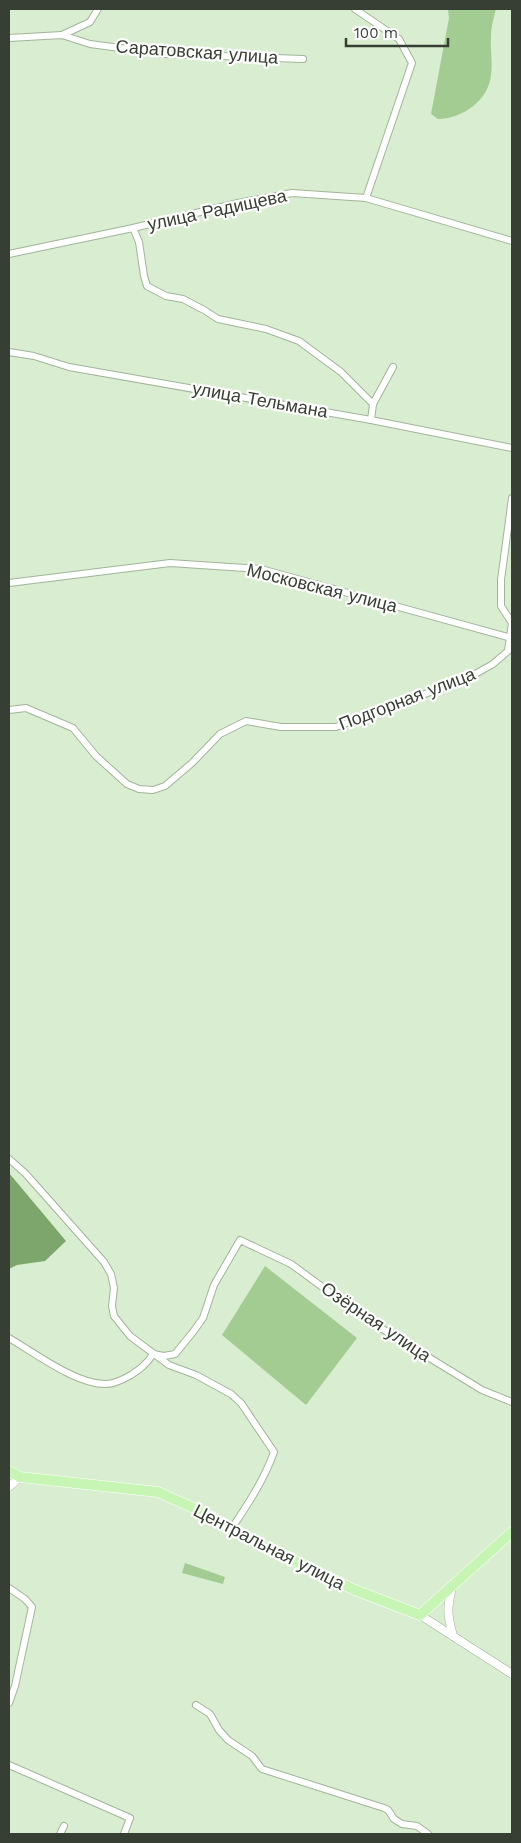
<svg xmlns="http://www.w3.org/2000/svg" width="521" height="1843" font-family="'Work Sans',sans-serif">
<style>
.green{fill:#a3cc93}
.water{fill:#7ca66b}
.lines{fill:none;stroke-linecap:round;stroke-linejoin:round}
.minor-casing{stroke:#a1b499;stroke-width:8}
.tertiary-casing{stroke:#a1b499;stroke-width:9}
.primary-casing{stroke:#fff;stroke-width:11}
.minor{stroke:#fff;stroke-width:6}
.tertiary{stroke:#fff;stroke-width:8}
.primary{stroke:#c7f5b4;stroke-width:10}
.labels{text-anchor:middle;stroke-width:4.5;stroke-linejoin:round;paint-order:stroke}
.street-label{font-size:18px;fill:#373f34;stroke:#fff}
</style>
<rect width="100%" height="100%" fill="#d9eed1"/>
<g class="green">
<path d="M448,9H496C494,17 491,27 491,36C490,49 493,62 491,75C489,100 462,119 438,119L431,114L449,18Z"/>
<polygon points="265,1266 357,1338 306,1405 222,1335"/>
<polygon points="185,1563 225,1577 223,1584 182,1573"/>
</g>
<polygon class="water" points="9,1173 66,1241 45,1261 17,1265 9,1269"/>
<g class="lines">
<defs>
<g id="minor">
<polyline points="355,9 399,39 412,63 366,198"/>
<polyline points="62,35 90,22 98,9"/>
<polyline points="9,38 62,35 90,44 165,54 303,59"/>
<polyline points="133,228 139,242 144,276 147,286 166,296 183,299 204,310 218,319 266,329 299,341 341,372 373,404"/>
<polyline points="9,254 133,228 238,203 292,193 366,198 512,241"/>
<polyline points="9,352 34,356 69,367 371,420 512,448"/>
<polyline points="371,420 373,404 393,367"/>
<polyline points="9,583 170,563 261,569 511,638"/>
<polyline points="512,623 501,606 501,580 512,498"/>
<polyline points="9,710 26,708 73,728 96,756 127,784 139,789 153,790 165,786 192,763 220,734 246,721 281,727 336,727 468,678 493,664 508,651 512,623"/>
<path d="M9,1159L25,1173L104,1262L111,1274L114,1288L112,1306L114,1316L130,1336L169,1365L196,1375L231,1394L241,1403L274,1452C264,1480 248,1504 232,1528"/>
<path d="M9,1338C33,1352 77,1385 106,1384C114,1384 124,1379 131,1375C140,1369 147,1364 153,1354L164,1356L175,1354L193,1332L203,1318L214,1285L240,1240L291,1264L366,1319L482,1390L512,1402"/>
<polyline points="9,1588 25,1599 32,1607 15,1686 9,1703"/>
<polyline points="196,1705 210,1714 219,1730 228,1740 252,1756 262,1769 384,1808 388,1810 394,1819 402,1824 417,1826 428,1834"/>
<polyline points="9,1765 130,1818 124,1834"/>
<polyline points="60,1834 64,1826"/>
</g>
<g id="tertiary">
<polyline points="511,638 512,639"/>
<polyline points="9,1487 20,1477"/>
<path d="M452,1587C447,1608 447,1614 453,1636"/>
<polyline points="420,1615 512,1674"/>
</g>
<polyline id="primary" points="9,1471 20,1477 158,1492 207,1514 262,1545 355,1590 420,1615 512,1532"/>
</defs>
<use href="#minor" class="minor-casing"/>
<use href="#tertiary" class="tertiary-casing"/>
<use href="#primary" class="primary-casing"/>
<use href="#minor" class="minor"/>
<use href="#tertiary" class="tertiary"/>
<use href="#primary" class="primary"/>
</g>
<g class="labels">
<g class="street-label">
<text transform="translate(197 52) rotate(4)" y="6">Саратовская улица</text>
<text transform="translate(217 210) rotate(-12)" y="6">улица Радищева</text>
<text transform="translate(260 400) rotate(10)" y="6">улица Тельмана</text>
<text transform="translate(322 588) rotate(14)" y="6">Московская улица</text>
<text transform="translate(407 699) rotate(-21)" y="6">Подгорная улица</text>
<text transform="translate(376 1322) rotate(34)" y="6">Озёрная улица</text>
<text transform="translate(269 1547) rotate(27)" y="6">Центральная улица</text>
</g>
</g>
<rect width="521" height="1843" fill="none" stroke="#373f34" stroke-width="20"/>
<path d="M346 38v8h102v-8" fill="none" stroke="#373f34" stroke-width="2.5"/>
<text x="354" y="38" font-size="15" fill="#373f34" stroke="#ffffff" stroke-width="4" paint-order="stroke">100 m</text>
</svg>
